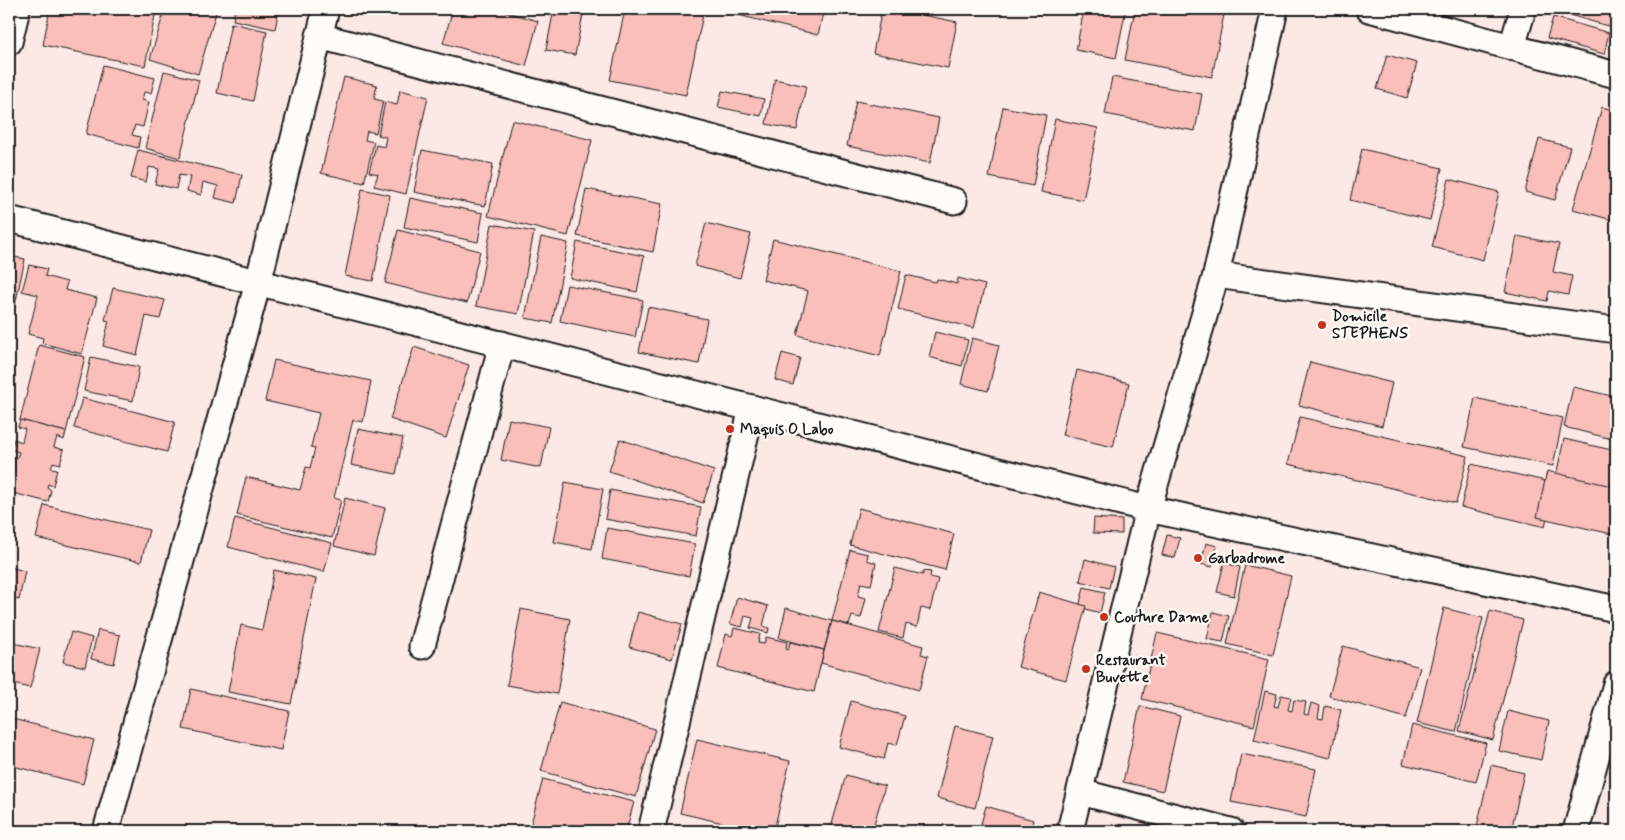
<svg xmlns="http://www.w3.org/2000/svg" width="1625" height="840" font-family="Mynerve,sans-serif">
<style>
.building{fill:#fabebb;stroke:#1c1c1c}
.lines{fill:none;stroke-linecap:round;stroke-linejoin:round}
.minor-casing{stroke:#1c1c1c;stroke-width:29}
.minor{stroke:#fdfcf7;stroke-width:25}
.poi-dot{fill:#c8321e;stroke:#fdfcf7;stroke-width:2}
.labels{text-anchor:middle;stroke-width:4.5;stroke-linejoin:round;paint-order:stroke}
.poi-label{font-size:15px;font-weight:bold;fill:#1c1c1c;stroke:#fdfcf7;text-anchor:start}
</style>
<rect width="100%" height="100%" fill="#fce9e5"/>
<filter id="ink" filterUnits="userSpaceOnUse"><feTurbulence type="fractalNoise" baseFrequency=".02" numOctaves="2"/><feDisplacementMap in="SourceGraphic" scale="10" xChannelSelector="R" yChannelSelector="G"/><feConvolveMatrix kernelMatrix="1 2 1 2 8 2 1 2 1" color-interpolation-filters="sRGB"/></filter>
<g filter="url(#ink)">
<g class="building">
<polygon points="50,9 156,10 145,66 43,45"/>
<polygon points="165,9 217,9 198,74 150,59"/>
<polygon points="235,9 279,9 275,29 233,20"/>
<polygon points="453,9 496,9 538,21 526,66 443,43"/>
<polygon points="554,9 584,9 575,55 546,50"/>
<polygon points="625,9 704,10 686,95 610,80"/>
<polygon points="714,9 824,9 818,35"/>
<polygon points="882,9 894,9 957,22 948,68 873,53"/>
<polygon points="1084,9 1126,9 1116,58 1076,50"/>
<polygon points="1135,9 1225,9 1212,77 1125,60"/>
<polygon points="1557,9 1616,9 1611,27 1556,11"/>
<polygon points="1553,17 1609,33 1604,54 1547,38"/>
<polygon points="231,23 267,31 253,101 217,93"/>
<polygon points="1387,55 1417,63 1407,98 1377,89"/>
<polygon points="103,65 155,78 151,93 144,92 142,100 149,102 143,127 135,125 132,135 140,137 138,148 86,134"/>
<polygon points="164,71 199,80 180,158 145,148"/>
<polygon points="344,77 377,85 374,99 383,101 376,133 367,131 365,140 374,142 364,183 321,173"/>
<polygon points="1112,77 1202,94 1195,131 1105,114"/>
<polygon points="775,79 806,86 797,130 766,124"/>
<polygon points="400,90 428,97 406,194 374,186 378,174 369,172 376,145 384,147 386,137 378,135 385,102 397,105"/>
<polygon points="722,91 764,99 761,116 718,107"/>
<polygon points="856,101 939,118 930,163 847,146"/>
<polygon points="1003,107 1046,115 1033,186 989,177"/>
<polygon points="1602,107 1616,111 1616,205 1612,220 1573,209"/>
<polygon points="1055,119 1098,128 1083,200 1041,192"/>
<polygon points="512,120 592,140 568,236 488,216"/>
<polygon points="1539,139 1570,147 1555,200 1525,192"/>
<polygon points="1362,149 1442,168 1430,220 1350,200"/>
<polygon points="138,150 242,175 236,203 215,198 218,186 203,182 201,195 187,191 190,177 179,175 176,189 155,184 159,169 149,167 146,182 131,178"/>
<polygon points="422,150 493,164 485,206 414,192"/>
<polygon points="1449,179 1499,192 1483,260 1432,247"/>
<polygon points="362,189 390,195 373,281 345,276"/>
<polygon points="586,189 662,204 653,252 577,236"/>
<polygon points="410,198 483,213 478,242 404,227"/>
<polygon points="706,223 751,234 740,278 695,266"/>
<polygon points="492,224 534,232 518,314 476,306"/>
<polygon points="398,230 480,251 467,303 385,283"/>
<polygon points="1517,236 1559,244 1553,272 1572,276 1568,295 1549,291 1547,301 1505,292"/>
<polygon points="541,237 568,243 552,323 525,318"/>
<polygon points="773,239 901,271 880,356 797,335 808,291 763,280"/>
<polygon points="577,242 644,256 637,292 570,278"/>
<polygon points="9,256 25,259 9,333"/>
<polygon points="29,265 47,269 45,276 67,282 65,290 97,298 82,354 42,343 43,338 28,334 38,295 22,291"/>
<polygon points="906,275 936,282 937,279 957,284 958,278 985,285 974,328 898,309"/>
<polygon points="567,285 643,300 635,337 560,321"/>
<polygon points="113,288 165,300 160,319 146,316 137,355 103,346 109,321 105,320"/>
<polygon points="648,307 707,319 699,364 639,352"/>
<polygon points="935,332 968,340 962,366 929,357"/>
<polygon points="972,338 999,345 988,391 961,384"/>
<polygon points="39,345 85,357 66,432 20,420"/>
<polygon points="414,347 469,365 446,438 390,419"/>
<polygon points="782,353 800,358 793,385 775,380"/>
<polygon points="91,357 139,367 133,401 84,391"/>
<polygon points="274,360 371,381 363,422 353,420 334,498 341,500 332,538 237,515 246,477 300,490 306,467 310,468 315,448 311,447 319,413 265,401"/>
<polygon points="1310,362 1392,383 1382,426 1299,405"/>
<polygon points="1077,370 1129,383 1113,447 1062,435"/>
<polygon points="1573,387 1616,397 1616,440 1564,427"/>
<polygon points="82,398 175,422 167,452 74,428"/>
<polygon points="1475,398 1563,418 1553,466 1464,447"/>
<polygon points="1300,417 1468,456 1456,503 1288,464"/>
<polygon points="509,419 549,427 541,468 501,460"/>
<polygon points="20,420 66,432 64,440 57,437 54,447 64,450 60,464 53,462 51,468 57,469 53,486 48,484 47,487 51,490 48,502 9,492 9,479 10,480 14,467 9,466 9,459 10,456 17,458 19,452 11,450 14,439 22,442 25,429 18,427"/>
<polygon points="358,429 403,438 396,474 351,465"/>
<polygon points="620,439 714,471 703,503 609,471"/>
<polygon points="1564,439 1616,451 1616,494 1555,480"/>
<polygon points="1471,464 1554,483 1545,527 1461,507"/>
<polygon points="1547,471 1616,487 1616,535 1537,517"/>
<polygon points="565,482 603,489 592,549 554,542"/>
<polygon points="610,490 701,507 696,536 605,519"/>
<polygon points="345,498 385,508 374,556 334,546"/>
<polygon points="44,505 149,530 141,562 36,538"/>
<polygon points="859,508 954,534 945,570 850,545"/>
<polygon points="235,518 332,543 324,572 228,547"/>
<polygon points="1094,518 1122,520 1122,534 1093,533"/>
<polygon points="607,528 695,544 689,576 602,559"/>
<polygon points="1167,535 1180,538 1175,558 1162,555"/>
<polygon points="1206,543 1217,546 1212,567 1201,564"/>
<polygon points="850,550 868,554 867,560 876,563 871,585 861,583 858,596 866,598 861,618 852,616 849,625 832,621"/>
<polygon points="1085,559 1114,567 1109,588 1080,581"/>
<polygon points="1224,563 1240,567 1234,596 1217,592"/>
<polygon points="1245,565 1291,576 1273,655 1227,644"/>
<polygon points="9,567 25,571 19,600 9,597"/>
<polygon points="895,568 923,575 923,571 931,572 930,577 938,579 930,610 921,608 917,627 906,624 903,638 879,632"/>
<polygon points="274,570 316,579 291,704 228,692 241,625 262,630"/>
<polygon points="1084,587 1105,592 1100,613 1079,607"/>
<polygon points="1039,592 1086,606 1066,680 1018,667"/>
<polygon points="737,597 768,606 763,626 769,628 768,633 750,628 753,618 745,616 742,627 730,624"/>
<polygon points="786,608 832,621 824,650 779,638"/>
<polygon points="1444,608 1483,618 1456,732 1417,723"/>
<polygon points="521,609 570,619 557,694 507,685"/>
<polygon points="1490,611 1523,620 1493,740 1459,731"/>
<polygon points="638,612 682,624 672,659 629,647"/>
<polygon points="1213,612 1229,616 1223,642 1207,639"/>
<polygon points="832,621 923,646 921,654 928,656 919,690 821,663"/>
<polygon points="734,628 760,634 758,643 764,644 766,637 787,642 786,649 788,650 790,642 824,650 814,692 718,668 726,634 732,636"/>
<polygon points="98,630 120,635 114,664 91,659"/>
<polygon points="71,632 92,638 85,667 63,662"/>
<polygon points="1157,633 1269,659 1254,726 1142,699"/>
<polygon points="9,642 40,649 30,688 9,683"/>
<polygon points="1343,646 1420,667 1406,718 1329,696"/>
<polygon points="191,689 289,711 281,750 183,729"/>
<polygon points="1265,691 1277,694 1274,706 1278,707 1281,695 1291,697 1288,710 1292,711 1294,700 1306,702 1304,714 1308,715 1311,703 1320,706 1318,718 1323,719 1325,706 1341,710 1330,758 1254,740"/>
<polygon points="851,701 905,716 897,745 888,743 884,759 839,747"/>
<polygon points="560,702 655,729 636,797 541,771"/>
<polygon points="1140,706 1180,716 1163,791 1123,782"/>
<polygon points="1508,711 1549,721 1541,760 1499,751"/>
<polygon points="9,718 94,740 83,784 9,765"/>
<polygon points="1412,725 1486,743 1476,782 1403,764"/>
<polygon points="955,726 993,736 975,808 937,798"/>
<polygon points="697,739 790,761 774,831 758,831 680,813"/>
<polygon points="1241,754 1316,769 1306,817 1231,802"/>
<polygon points="1491,765 1524,773 1511,831 1476,831"/>
<polygon points="846,775 885,786 872,831 830,831"/>
<polygon points="543,779 634,802 626,831 529,831"/>
<polygon points="986,806 1033,820 1030,831 979,831"/>
</g>
<g class="lines">
<defs>
<g id="minor">
<polyline points="1369,9 1616,75"/>
<polyline points="319,36 954,201"/>
<polyline points="9,42 17,9"/>
<polyline points="1512,47 1523,9"/>
<polyline points="9,219 1148,509 1616,609"/>
<polyline points="1216,275 1616,330"/>
<polyline points="422,646 502,344"/>
<polyline points="1080,792 1231,831"/>
<polyline points="106,831 258,283 326,9"/>
<polyline points="651,831 752,408"/>
<polyline points="1070,831 1148,509 1216,275 1275,9"/>
<polyline points="1576,831 1616,684"/>
</g>
</defs>
<use href="#minor" class="minor-casing"/>
<use href="#minor" class="minor"/>
</g>
</g>
<g class="poi-dot">
<circle cx="1322" cy="325" r="5"/>
<circle cx="730" cy="429" r="5"/>
<circle cx="1198" cy="558" r="5"/>
<circle cx="1104" cy="617" r="5"/>
<circle cx="1086" cy="669" r="5"/>
</g>
<g class="labels">
<g class="poi-label">
<text x="1332" y="321">Domicile<tspan x="1332" dy="17">STEPHENS</tspan></text>
<text x="740" y="434">Maquis O Labo</text>
<text x="1208" y="563">Garbadrome</text>
<text x="1114" y="622">Couture Dame</text>
<text x="1096" y="665">Restaurant<tspan x="1096" dy="17">Buvette</tspan></text>
</g>
</g>
<rect width="1625" height="840" fill="none" stroke="#fdfcf7" stroke-width="30"/>
<rect x="15" y="15" width="1595" height="810" fill="none" stroke="#1c1c1c" stroke-width="2" filter="url(#ink)"/>
</svg>
